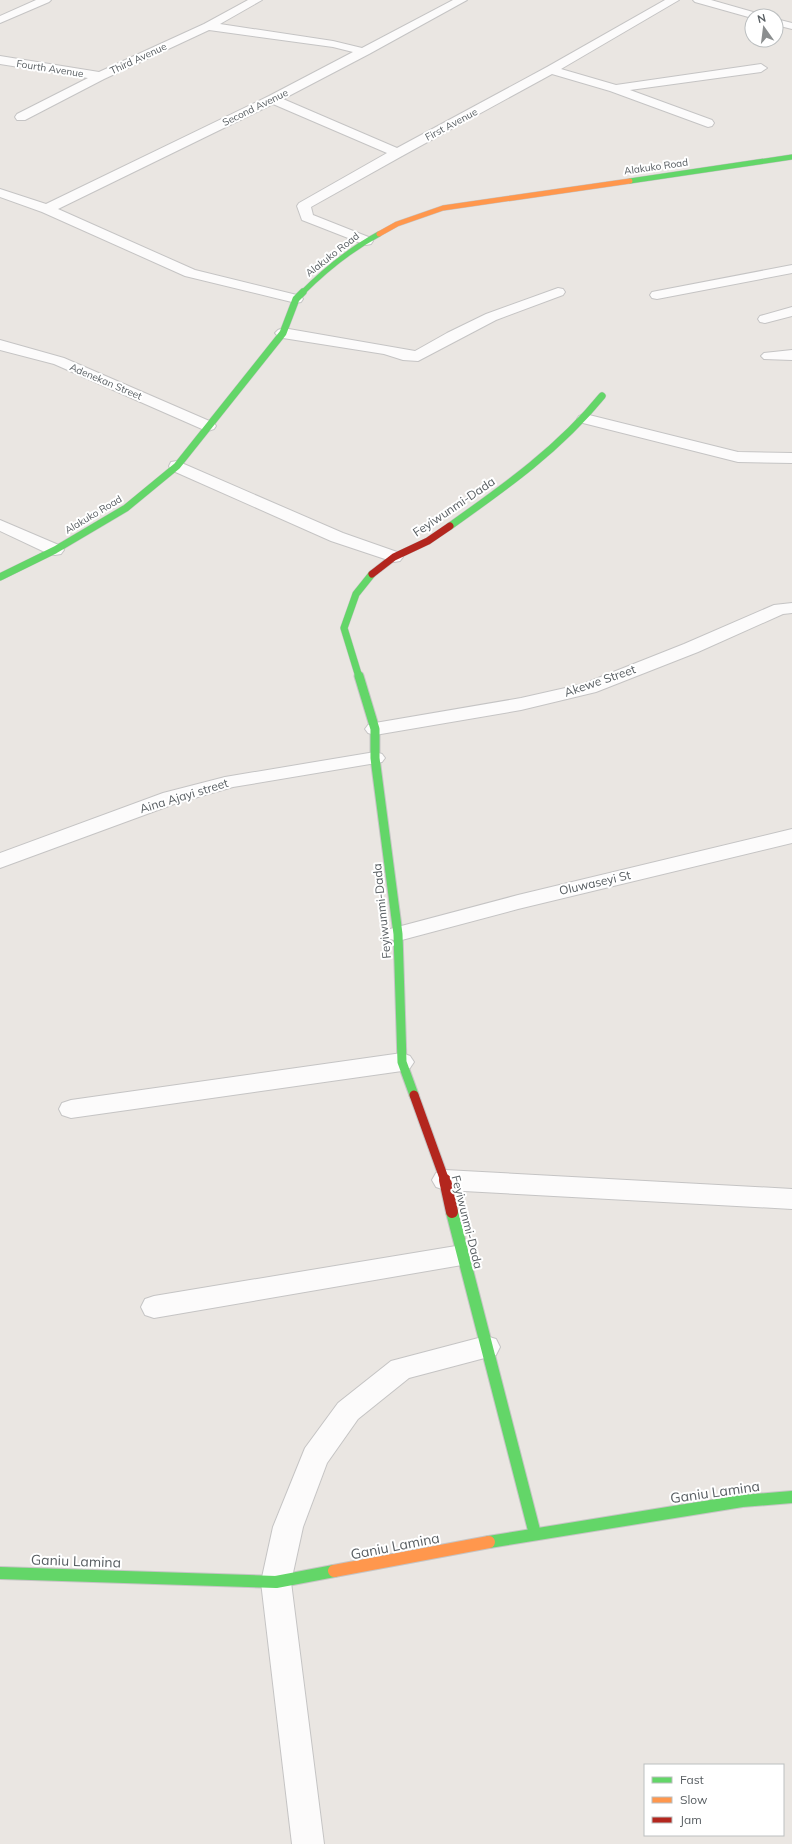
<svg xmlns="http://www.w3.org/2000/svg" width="792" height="1844" font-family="Mulish,sans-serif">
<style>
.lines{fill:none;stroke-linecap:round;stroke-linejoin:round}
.street-casing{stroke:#c5c4c4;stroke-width:2}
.fast-far3-casing{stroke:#c6c5c5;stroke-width:6}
.fast-far2-casing{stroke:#c6c5c5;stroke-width:8}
.fast-far1-casing{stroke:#c6c5c5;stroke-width:11}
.fast-casing{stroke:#c6c5c5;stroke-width:14}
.slow-far1-casing{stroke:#c6c5c5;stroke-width:6}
.slow-casing{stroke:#c6c5c5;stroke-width:14}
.jam-far2-casing{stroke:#c6c5c5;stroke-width:8}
.jam-far1-casing{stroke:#c6c5c5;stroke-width:11}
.jam-casing{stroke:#c6c5c5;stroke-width:14}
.street{fill:#fcfbfb;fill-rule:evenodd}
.fast-far3{stroke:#63d668;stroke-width:5}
.fast-far2{stroke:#63d668;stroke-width:7}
.fast-far1{stroke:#63d668;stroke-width:9}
.fast{stroke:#63d668;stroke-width:12}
.slow-far1{stroke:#ff974d;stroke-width:5}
.slow{stroke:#ff974d;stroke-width:12}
.jam-far2{stroke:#b3261e;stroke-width:7}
.jam-far1{stroke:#b3261e;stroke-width:9}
.jam{stroke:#b3261e;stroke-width:12}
.labels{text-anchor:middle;stroke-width:4;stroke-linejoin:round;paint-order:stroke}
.far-street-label{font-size:10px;fill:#585e62;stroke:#fff}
.street-label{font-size:12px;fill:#585e62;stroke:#fff}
.near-street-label{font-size:14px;fill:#585e62;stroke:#fff}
</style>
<rect width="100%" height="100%" fill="#eae6e2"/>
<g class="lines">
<defs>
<g id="street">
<polygon points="36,0 51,0 49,2 0,23 0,16"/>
<polygon points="248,0 262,0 220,24 333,41 362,48 453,0 467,0 369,54 283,99 397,148 547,67 665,0 679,0 561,69 616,85 761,64 767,68 761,72 630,90 712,120 714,123 712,126 708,127 610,91 552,74 402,156 311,207 313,215 371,238 373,241 371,244 366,245 302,220 297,206 299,203 387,153 273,104 58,209 195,270 301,296 303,299 301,302 296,303 185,276 42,212 0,197 0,189 46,204 269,96 353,52 333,47 209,30 104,79 25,120 17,120 15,117 17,114 88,78 0,64 0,56 99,72 204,24"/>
<polygon points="693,0 711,0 760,14 762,16 752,16 752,18 695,2"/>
<polygon points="776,19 792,23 792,29 776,25"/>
<polygon points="792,265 792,273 657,299 652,298 650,295 652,292 657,291"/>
<polygon points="558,288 563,289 565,292 563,295 496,320 418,361 403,360 384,354 283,338 278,336 275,333 278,330 283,328 415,351 447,333 486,314"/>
<polygon points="792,307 792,316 765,323 760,322 758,319 760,316"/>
<polygon points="0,340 64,358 214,423 216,426 214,429 208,431 202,429 54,364 0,350"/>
<polygon points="792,350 792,360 764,359 761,356 764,353"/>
<polygon points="585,414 738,452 792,453 792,463 738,462 579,422 577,419 579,416"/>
<polygon points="177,461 343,533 400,553 403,557 400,561 394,562 331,541 171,470 169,466 171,462"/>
<polygon points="0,520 61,546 64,550 61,554 55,555 49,554 0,531"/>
<polygon points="792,603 792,613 783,614 698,652 596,692 521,710 375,735 368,733 365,729 368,725 375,723 521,698 583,684 684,644 774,605"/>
<polygon points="375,752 382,754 385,758 382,762 233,787 177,803 0,868 0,853 163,793 225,777"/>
<polygon points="792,829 792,843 518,909 398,941 390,939 387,934 390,929 518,895"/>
<polygon points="402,1053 410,1056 414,1062 410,1068 402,1071 71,1118 62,1115 59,1109 62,1103 71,1100"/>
<polygon points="445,1170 792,1189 792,1209 445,1190 436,1187 432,1180 436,1173"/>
<polygon points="462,1245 471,1248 475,1255 471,1262 462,1265 154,1318 145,1315 141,1307 145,1299 154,1296"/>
<polygon points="486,1336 496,1339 500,1347 496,1355 409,1378 358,1419 327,1463 303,1527 291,1582 324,1844 292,1844 261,1582 273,1527 305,1448 338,1403 391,1361"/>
</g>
<g id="fast-far3">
<polyline points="630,181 792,157"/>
<path d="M302,293C325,270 351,249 379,234"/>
</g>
<g id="fast-far2">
<path d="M450,526C505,487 559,449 602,396"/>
<polyline points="0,577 55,550 126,508 177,466 283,333 296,299 303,292"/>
<polyline points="359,677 344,628 356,594 372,574"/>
</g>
<polyline id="fast-far1" points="359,676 375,729 375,758 398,934 402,1062 414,1095"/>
<g id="fast">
<polyline points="452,1212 535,1534"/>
<polyline points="489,1542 742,1501 792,1497"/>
<polyline points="0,1573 276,1582 334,1571"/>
</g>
<polyline id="slow-far1" points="379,234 397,224 443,208 630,181"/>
<polyline id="slow" points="334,1571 489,1542"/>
<polyline id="jam-far2" points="372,574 394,557 428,541 450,526"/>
<polyline id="jam-far1" points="414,1095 445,1181"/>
<polyline id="jam" points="445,1180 452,1212"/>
</defs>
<use href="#street" class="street-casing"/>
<use href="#fast-far3" class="fast-far3-casing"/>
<use href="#fast-far2" class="fast-far2-casing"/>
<use href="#fast-far1" class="fast-far1-casing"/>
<use href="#fast" class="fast-casing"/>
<use href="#slow-far1" class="slow-far1-casing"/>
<use href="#slow" class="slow-casing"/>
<use href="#jam-far2" class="jam-far2-casing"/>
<use href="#jam-far1" class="jam-far1-casing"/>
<use href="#jam" class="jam-casing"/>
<use href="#street" class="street"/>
<use href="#fast-far3" class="fast-far3"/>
<use href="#fast-far2" class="fast-far2"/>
<use href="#fast-far1" class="fast-far1"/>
<use href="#fast" class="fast"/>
<use href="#slow-far1" class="slow-far1"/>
<use href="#slow" class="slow"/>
<use href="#jam-far2" class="jam-far2"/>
<use href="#jam-far1" class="jam-far1"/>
<use href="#jam" class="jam"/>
</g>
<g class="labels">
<g class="far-street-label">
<text transform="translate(138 58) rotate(-25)" y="4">Third Avenue</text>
<text transform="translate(50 68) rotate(9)" y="4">Fourth Avenue</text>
<text transform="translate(255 107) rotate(-26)" y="4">Second Avenue</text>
<text transform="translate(451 124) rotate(-28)" y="4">First Avenue</text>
<text transform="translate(656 166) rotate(-8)" y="4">Alakuko Road</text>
<text transform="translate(332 254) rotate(-38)" y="4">Alakuko Road</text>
<text transform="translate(106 381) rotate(23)" y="4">Adenekan Street</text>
<text transform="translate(93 514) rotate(-31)" y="4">Alakuko Road</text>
</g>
<g class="street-label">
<text transform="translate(454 507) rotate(-34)" y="4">Feyiwunmi-Dada</text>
<text transform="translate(600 681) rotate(-19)" y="4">Akewe Street</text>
<text transform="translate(184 796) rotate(-17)" y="4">Aina Ajayi street</text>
<text transform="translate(595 883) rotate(-13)" y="4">Oluwaseyi St</text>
<text transform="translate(382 911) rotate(-96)" y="4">Feyiwunmi-Dada</text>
<text transform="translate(467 1222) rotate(76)" y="4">Feyiwunmi-Dada</text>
</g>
<g class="near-street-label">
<text transform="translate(715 1492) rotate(-8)" y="5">Ganiu Lamina</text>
<text transform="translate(395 1546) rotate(-11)" y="5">Ganiu Lamina</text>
<text transform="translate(76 1561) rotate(2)" y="5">Ganiu Lamina</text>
</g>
</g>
<rect x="644" y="1764" width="140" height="72" fill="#ffffff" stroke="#bcbfc0"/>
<rect x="652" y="1777" width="20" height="6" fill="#63d668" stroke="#bcbfc0"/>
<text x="680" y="1784" font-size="12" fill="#585e62">Fast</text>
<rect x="652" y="1797" width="20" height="6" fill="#ff974d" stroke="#bcbfc0"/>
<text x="680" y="1804" font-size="12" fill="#585e62">Slow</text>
<rect x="652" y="1817" width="20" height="6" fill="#b3261e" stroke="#bcbfc0"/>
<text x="680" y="1824" font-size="12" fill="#585e62">Jam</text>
<g transform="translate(764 28) rotate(346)"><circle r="19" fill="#ffffff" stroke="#bcbfc0"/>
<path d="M0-3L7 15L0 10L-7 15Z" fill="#8b8e8f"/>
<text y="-6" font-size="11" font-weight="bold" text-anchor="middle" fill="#585e62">N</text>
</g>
</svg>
